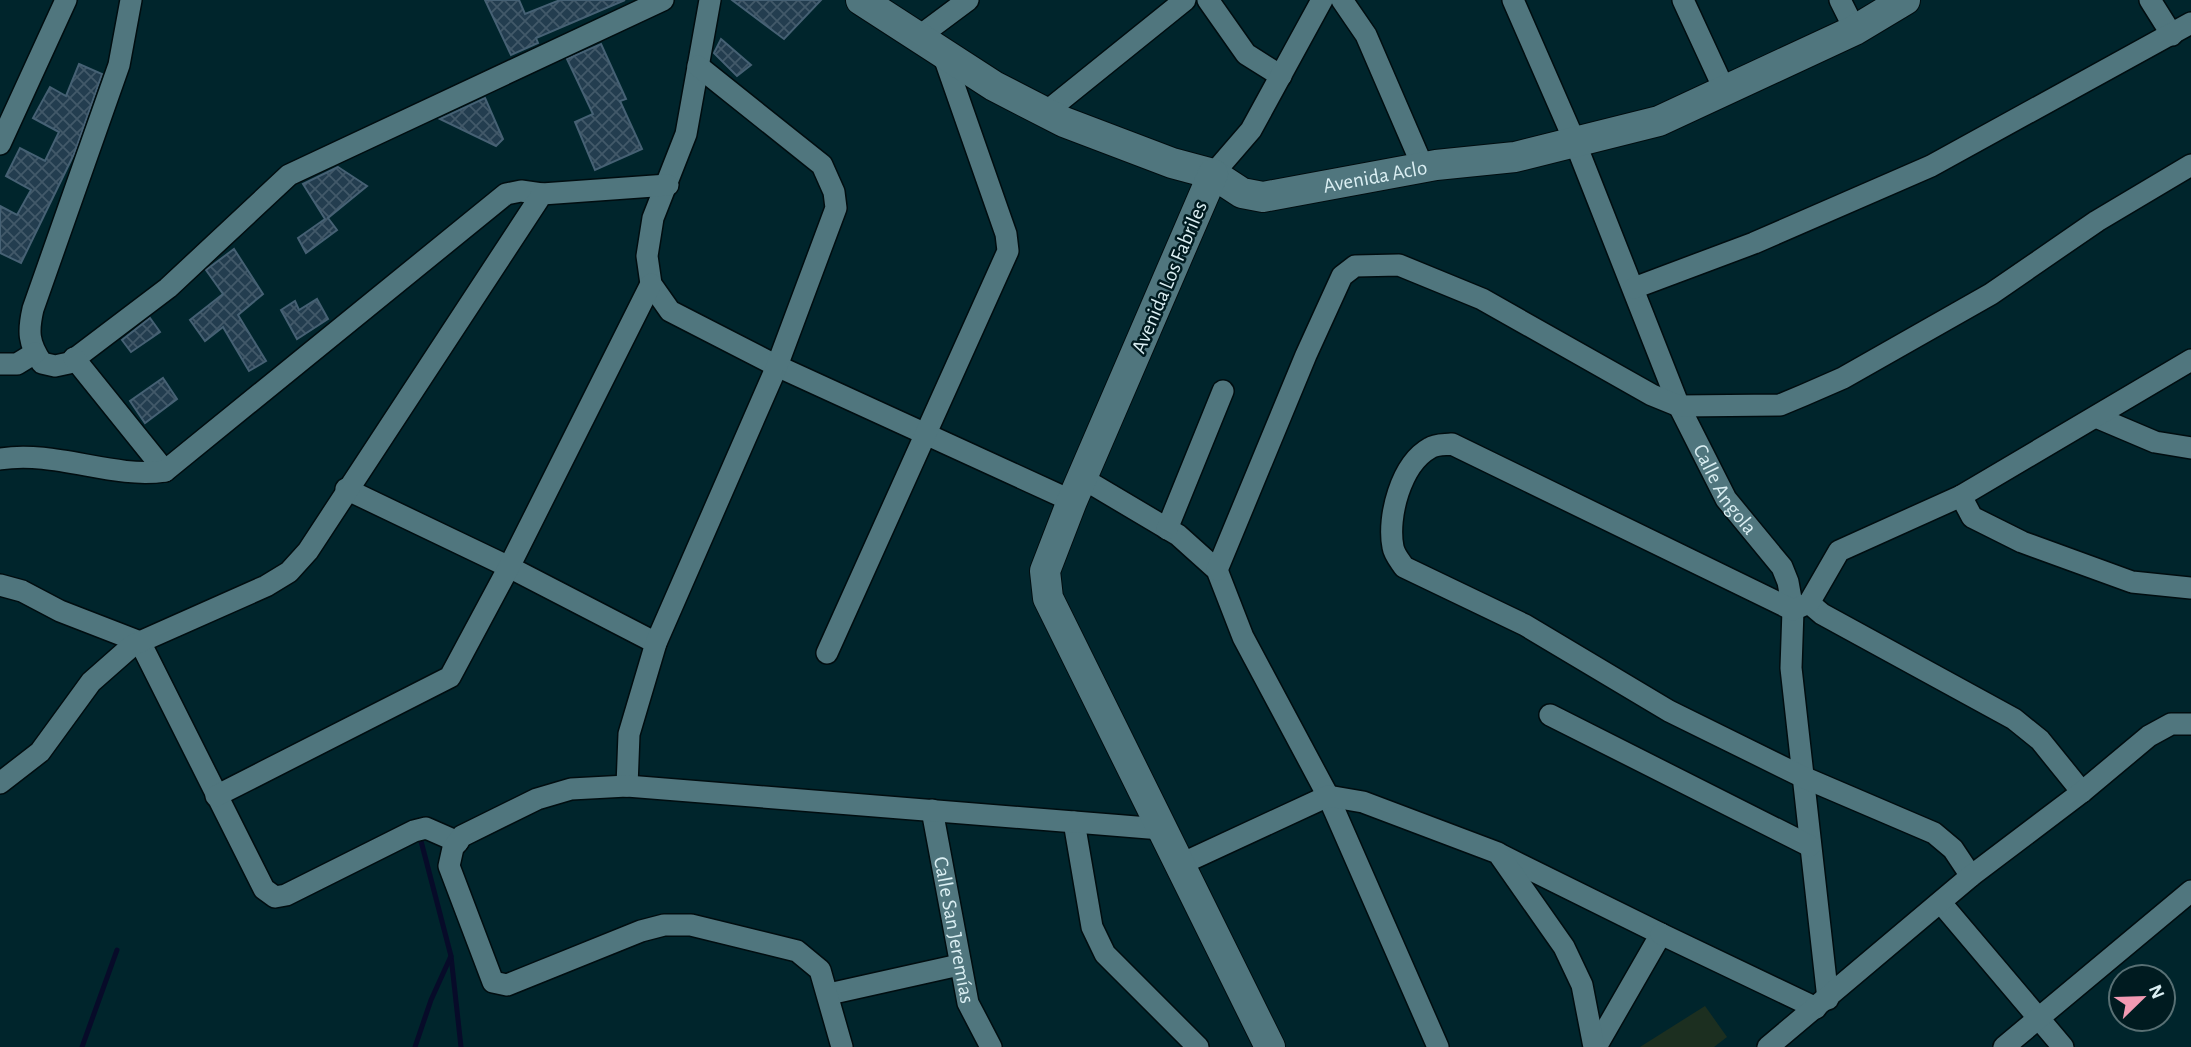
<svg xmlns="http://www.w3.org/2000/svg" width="2191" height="1047" font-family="'Alegreya Sans',sans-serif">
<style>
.grass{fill:#1c2f20}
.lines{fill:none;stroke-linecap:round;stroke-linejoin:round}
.stream{stroke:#070b29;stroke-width:5}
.building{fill:url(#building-cross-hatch);stroke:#466174;stroke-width:2}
.street-casing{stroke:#000d10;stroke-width:24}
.secondary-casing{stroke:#000d10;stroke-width:32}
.street{stroke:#50767e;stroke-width:21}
.secondary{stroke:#50767e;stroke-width:30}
.labels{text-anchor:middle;stroke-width:5;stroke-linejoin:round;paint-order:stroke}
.street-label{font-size:21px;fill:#dbeff3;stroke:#001b20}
</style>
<defs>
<pattern id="building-cross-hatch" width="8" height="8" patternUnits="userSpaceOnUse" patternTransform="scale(1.75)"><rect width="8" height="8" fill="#233d4f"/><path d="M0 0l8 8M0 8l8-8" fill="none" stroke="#425969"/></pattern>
</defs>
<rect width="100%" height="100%" fill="#00252c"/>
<polygon class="grass" points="1705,1006 1727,1037 1714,1047 1640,1047"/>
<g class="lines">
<g class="stream">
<polyline points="451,956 461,1047"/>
<polyline points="82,1047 117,950"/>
<polyline points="415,1047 431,1000 451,956 421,841"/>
</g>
</g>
<g class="building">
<polygon points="485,0 519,0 525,14 560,0 625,0 536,38 538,43 511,55"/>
<polygon points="732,0 821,0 784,39"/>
<polygon points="721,39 751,65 737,76 714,53"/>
<polygon points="601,44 626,99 620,101 642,149 595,170 575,122 593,114 567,59"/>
<polygon points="79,64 102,74 74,154 21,263 0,253 0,206 17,215 31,190 6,176 20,148 45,161 59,132 33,118 50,87 66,96"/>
<polygon points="485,98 503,139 496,146 440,119"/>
<polygon points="338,167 367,186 328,218 337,230 306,253 298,238 325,219 303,184"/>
<polygon points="234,249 263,294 238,315 266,361 249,371 223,327 205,341 190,320 223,294 206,270"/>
<polygon points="317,299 328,319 297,339 281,310 295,301 299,310"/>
<polygon points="150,318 160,332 131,352 122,340"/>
<polygon points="163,378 177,399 145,423 130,401"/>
</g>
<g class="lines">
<defs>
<g id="street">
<path d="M131,0L119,65L33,309C28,331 28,343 42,363L55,366L69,363L168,288L289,175L663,0"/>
<polyline points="710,0 686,134 653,218 647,256 651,284 670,311 777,366 1072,501"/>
<polyline points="1208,0 1246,54 1281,76"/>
<polyline points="1342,0 1366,35 1423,167"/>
<path id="s1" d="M1513,0L1575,142L1679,406L1726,499L1782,567L1788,582L1793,610L1791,668L1828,999"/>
<polyline points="1683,0 1725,91"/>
<polyline points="1840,0 1855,30"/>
<polyline points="2150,0 2172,35"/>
<polyline points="917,38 968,0"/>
<polyline points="1046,112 1185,0"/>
<polyline points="0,144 66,0"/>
<polyline points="1213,174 1251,130 1322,0"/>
<polyline points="1634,288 1754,243 1931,166 2191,23"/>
<polyline points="74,358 165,471"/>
<polyline points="0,364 17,364 35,353"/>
<polyline points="2096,417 2155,442 2191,448"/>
<path d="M0,459C56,450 112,479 165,471L506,194L521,191L542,194"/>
<polyline points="1082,478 1178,535 1217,570 1243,637 1328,796 1438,1047"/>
<polyline points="346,489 509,567 656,643"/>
<polyline points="1961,496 2191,360"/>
<polyline points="1167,529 1223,391"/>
<polyline points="1217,570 1306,355 1342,276 1355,266 1399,265 1482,299 1652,395 1679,406 1780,405 1804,395 1843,378 1991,294 2097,221 2191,165"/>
<polyline points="0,585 22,591 60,611 140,642 264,889 275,897 286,895 414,831 426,828 458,842"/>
<polyline points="1809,603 1822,614 2014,719 2040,740 2082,792"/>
<polyline points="827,653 1008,251 1006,234 943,54"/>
<polyline points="1550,715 1810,846"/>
<polyline points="0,783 40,752 91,682 133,645 266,586 289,572 308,551 542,194 668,185"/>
<polyline points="627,786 629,734 656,643 777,366 836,208 834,192 822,165 698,66"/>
<polyline points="216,796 450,677 509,567 651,284"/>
<path id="s2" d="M932,810L968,1003L991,1047"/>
<polyline points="1074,822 1092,927 1105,954 1198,1047"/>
<polyline points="1501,855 1661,934 1596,1047"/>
<polyline points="1179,865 1328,796 1363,802 1498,853 1564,947 1582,985 1594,1047"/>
<path d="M1971,876L1953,849L1934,833L1803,777L1669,711L1525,625L1404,567C1400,561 1394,554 1393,547C1387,517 1401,464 1430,448C1436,444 1445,445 1452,444L1793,610L1809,603L1839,551L1961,496L1972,517L2022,542L2132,582L2191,588"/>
<polyline points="1941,903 2063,1047"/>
<polyline points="1661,934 1816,1008"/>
<polyline points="829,994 959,965"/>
<polyline points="842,1047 820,970 797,951 691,925 664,925 641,931 507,985 493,982 449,866 453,848 462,836 537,799 571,789 627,786 1161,829"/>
<polyline points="1768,1047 1971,876 2082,792 2149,736 2171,724 2191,724"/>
<polyline points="2004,1047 2191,891"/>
</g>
<g id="secondary">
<path id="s3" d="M861,0L994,86L1064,122L1172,163L1213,174L1242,193L1263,197L1436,165L1515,157L1659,121L1855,30L1905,0"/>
<polyline points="1213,174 1072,501 1045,571 1048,598 1270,1047"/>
</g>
</defs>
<use href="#street" class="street-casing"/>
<use href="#secondary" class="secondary-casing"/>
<use href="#street" class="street"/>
<use href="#secondary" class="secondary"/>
</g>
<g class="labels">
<g class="street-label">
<text dy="7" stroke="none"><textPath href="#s3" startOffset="565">Avenida Aclo</textPath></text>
<text transform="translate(1169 277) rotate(-67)" y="7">Avenida Los Fabriles</text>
<text dy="7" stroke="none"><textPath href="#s1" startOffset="534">Calle Angola</textPath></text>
<text dy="7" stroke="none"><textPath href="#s2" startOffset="122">Calle San Jeremías</textPath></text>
</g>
</g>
<g transform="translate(2142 998) rotate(67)"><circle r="33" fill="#001b20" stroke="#587074" stroke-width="2"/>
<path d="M0-5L12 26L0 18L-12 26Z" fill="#f19ab3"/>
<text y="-10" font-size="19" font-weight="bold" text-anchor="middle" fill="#dbeff3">N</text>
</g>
</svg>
